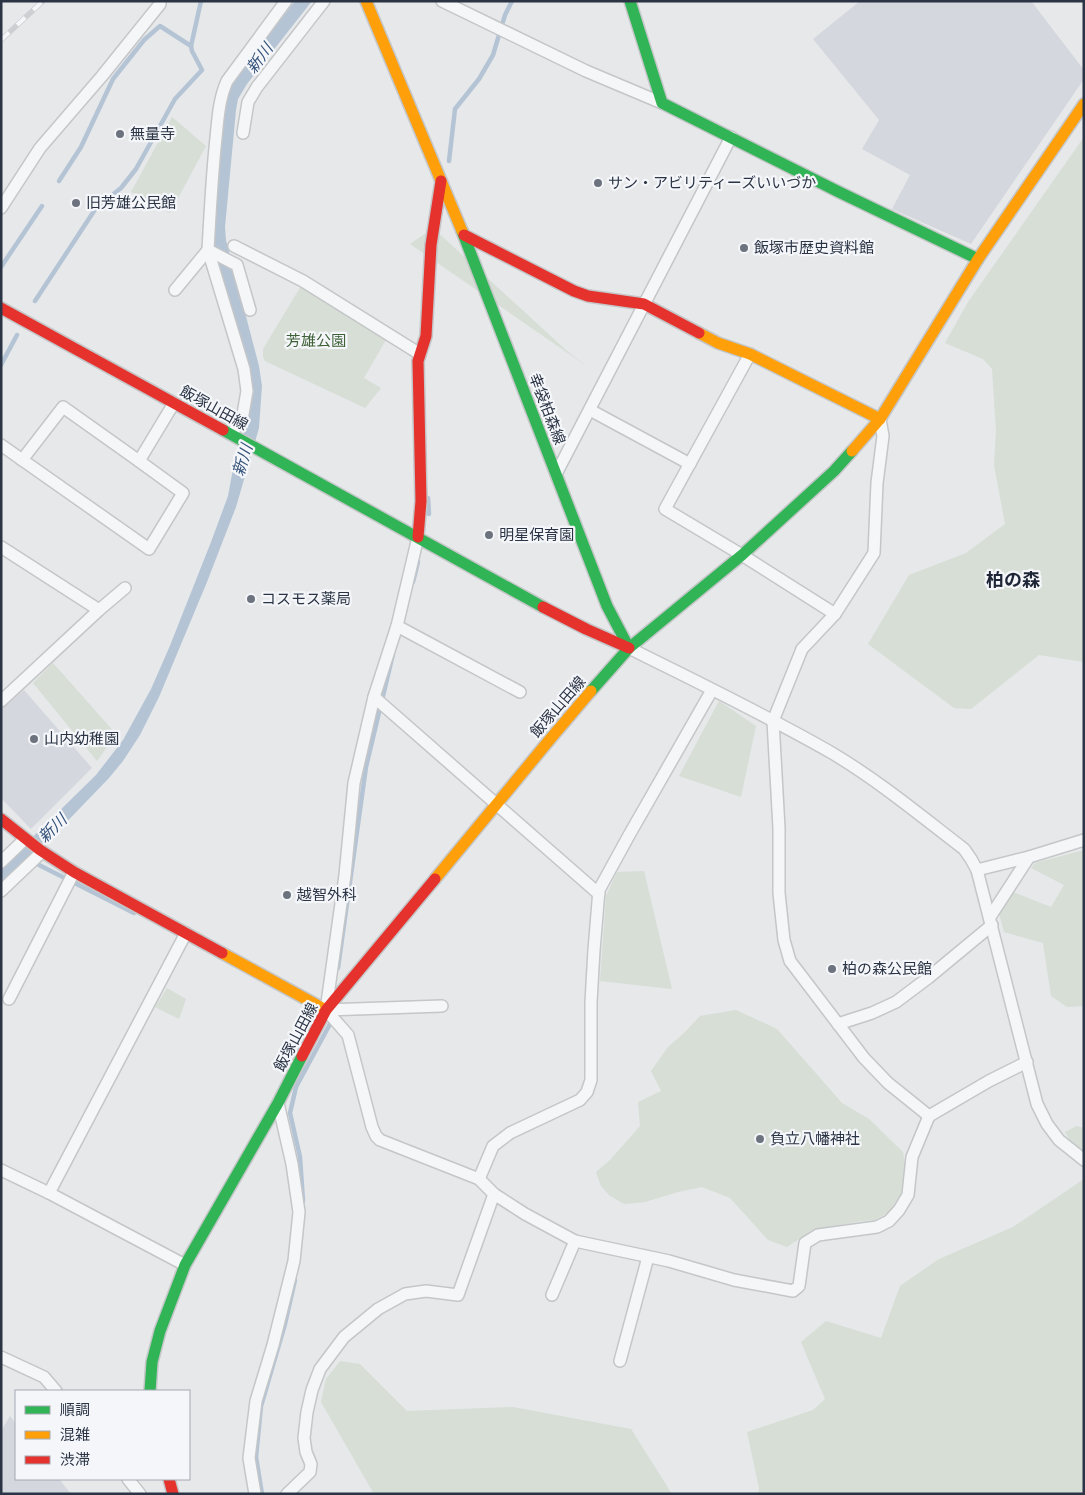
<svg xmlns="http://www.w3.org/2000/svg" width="1085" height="1495" font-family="'Open Sans','Noto Sans JP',sans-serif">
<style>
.built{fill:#d4d7dd}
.green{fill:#d6ded6}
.water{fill:#b4c4d5}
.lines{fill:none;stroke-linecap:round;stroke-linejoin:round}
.stream{stroke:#b4c4d5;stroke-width:4.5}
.street-casing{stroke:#c4c6c8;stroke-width:14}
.fast-casing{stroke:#c4c6c8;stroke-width:14}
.slow-casing{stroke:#c4c6c8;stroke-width:14}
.jam-casing{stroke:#c4c6c8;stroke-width:14}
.street{stroke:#f5f6f7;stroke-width:11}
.fast{stroke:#30b455;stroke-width:11}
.slow{stroke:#ff9f0a;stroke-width:11}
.jam{stroke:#e5322d;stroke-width:11}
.rail-casing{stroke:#cecfd2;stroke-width:5.5}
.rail{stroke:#f4f6f9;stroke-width:4;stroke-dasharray:11;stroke-linecap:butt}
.poi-dot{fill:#6c737f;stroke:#f4f6f9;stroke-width:2}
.labels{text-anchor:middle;stroke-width:4.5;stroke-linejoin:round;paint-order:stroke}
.poi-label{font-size:15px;fill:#2b3445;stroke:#f4f6f9;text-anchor:start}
.park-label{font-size:15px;fill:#3f6138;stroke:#f4f6f9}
.street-label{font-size:15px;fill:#2b3445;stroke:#f4f6f9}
.water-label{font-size:16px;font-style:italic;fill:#34527a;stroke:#f4f6f9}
.quarter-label{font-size:18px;font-weight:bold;fill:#1d2536;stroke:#f4f6f9}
</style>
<rect width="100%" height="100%" fill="#e6e8ea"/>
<g class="built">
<polygon points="860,1 1031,1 1084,70 1084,79 971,244 892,209 910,175 862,149 879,120 813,39"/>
<polygon points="24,690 92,768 31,829 1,798 1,710"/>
<polygon points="10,1416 16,1424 16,1479 59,1479 71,1494 1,1494 1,1431"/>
</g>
<g class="green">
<polygon points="172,117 206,146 170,213 131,192"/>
<polygon points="1084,137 1084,662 1039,655 971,709 954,708 868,644 909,575 966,553 1005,524 994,465 996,431 992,369 983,359 945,343 968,302"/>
<polygon points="433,228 567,351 588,367 410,244"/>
<polygon points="301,286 387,338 364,378 381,388 365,408 265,361 263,357 263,349"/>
<polygon points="53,663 116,734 97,761 33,683"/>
<polygon points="719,701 756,726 741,797 679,776"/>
<polygon points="1084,850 1084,1006 1067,1007 1051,996 1043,943 1004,932 999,914 1013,892 1051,907 1064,885 1031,868 1035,863"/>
<polygon points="644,871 672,989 600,981 606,896 617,872"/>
<polygon points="167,988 186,999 179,1019 155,1007"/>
<polygon points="736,1010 777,1029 842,1103 869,1119 903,1152 905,1165 902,1192 889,1212 875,1220 862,1221 813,1230 787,1247 768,1240 730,1198 702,1187 678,1192 645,1202 624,1204 609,1195 601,1186 596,1172 610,1160 640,1126 638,1102 661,1091 651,1071 668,1047 684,1033 700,1016"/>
<polygon points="1077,1126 1084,1128 1084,1151 1071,1142 1065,1132"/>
<polygon points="1084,1179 1084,1494 758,1494 759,1488 747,1432 813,1410 825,1399 801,1342 826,1321 881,1338 900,1286 939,1259 1013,1227"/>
<polygon points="340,1361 360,1364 407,1411 513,1407 631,1429 672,1494 374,1494 321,1402 326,1379"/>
</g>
<polygon class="water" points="295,1 312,1 247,84 238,99 236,110 225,227 226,240 259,366 262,386 259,428 236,507 207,582 159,697 140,735 123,761 109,778 55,834 1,884 1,868 96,775 123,740 151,689 169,648 211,542 228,496 235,458 248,418 250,403 241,345 215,248 213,222 226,95 234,80"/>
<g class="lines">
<g class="stream">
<polyline points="449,161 455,109 479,79 493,55 505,15 512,1"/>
<polyline points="59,181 81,147 113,79 144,40 160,26 191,46"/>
<polyline points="1,267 42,206"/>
<polyline points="35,301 96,208 121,188 136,169 175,99 202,70 192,51 191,46 201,1"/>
<polyline points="1,365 17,335"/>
<polyline points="428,498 429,514"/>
<polyline points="413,582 418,562"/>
<polyline points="39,865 134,913"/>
<polyline points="338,968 366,767 393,654"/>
<polyline points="303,1201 300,1157 290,1113 296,1087 330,1024"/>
<polyline points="262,1494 256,1457 261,1406 285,1324 295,1280"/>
</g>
<defs>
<g id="street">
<polyline points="442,1 586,71 662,103"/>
<polyline points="243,133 248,102 257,87 324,1"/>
<polyline points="1,208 40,148 102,76 160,4 160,1"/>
<polyline points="234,246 303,281 420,354"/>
<polyline points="208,250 244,369 247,391 243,414 232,434"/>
<polyline points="175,290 208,250"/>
<path d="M250,310L237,265L208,250C210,213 212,175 216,138C218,118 219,99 227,81L286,1"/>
<polyline points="750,354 665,509 742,555 835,614"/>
<polyline points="590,410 690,464"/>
<polyline points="880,419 883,436 877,483 874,553 835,614 802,649 773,721 779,828 779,893 784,940 790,961 864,1058 888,1083 929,1116"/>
<polyline points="1,445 149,549 183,493 139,461 174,403"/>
<polyline points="22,460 63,407 139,461"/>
<polyline points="556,474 731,137"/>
<polyline points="418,537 397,626 374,697 354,783 345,875 326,1010 348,1035 372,1127 376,1136 380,1140 479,1179 494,1194 525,1214 575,1241 669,1261 734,1280 793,1291 799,1286 805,1243 818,1235 877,1227 889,1221 899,1210 908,1195 912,1157 929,1116 989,1081 1027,1062"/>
<polyline points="1,547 99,610 125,588"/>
<polyline points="397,626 520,692"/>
<path d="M629,648C697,682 766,715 832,753C879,781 921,816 964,849L971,859L977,870L1037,1104L1047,1124L1059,1140L1084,1160"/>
<polyline points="374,697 599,894"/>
<polyline points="1,701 99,610"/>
<polyline points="1,862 25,839"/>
<polyline points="977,870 1029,857"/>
<polyline points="1,891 42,852"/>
<polyline points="990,917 1029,857 1084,840"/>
<polyline points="9,999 74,872"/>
<polyline points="326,1010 442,1006"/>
<polyline points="838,1024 872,1013 896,1002 928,978 992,925"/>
<polyline points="1,1170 49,1193 185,1265"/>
<polyline points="479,1179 493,1146 510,1133 580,1100 587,1092 591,1080 591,1002 594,950 599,890 628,837 712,690"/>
<polyline points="49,1193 186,933"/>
<polyline points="552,1295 575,1241"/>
<polyline points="1,1357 44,1377 56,1391"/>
<polyline points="620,1361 648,1257"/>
<polyline points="128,1479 140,1494"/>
<polyline points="255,1494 249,1458 256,1401 273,1345 294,1261 299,1212 292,1164 278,1103"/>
<polyline points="287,1494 310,1472 311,1464 306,1452 304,1438 307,1412 312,1390 320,1369 344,1337 378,1309 405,1294 426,1291 458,1295 494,1194"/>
</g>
<g id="fast">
<polyline points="630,1 662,103 839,192 978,259"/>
<polyline points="462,231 607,606 629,648"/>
<polyline points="223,430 543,607"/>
<polyline points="591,691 629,648 742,555 834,471 852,451"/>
<polyline points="150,1391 152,1362 160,1331 185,1265 278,1103 302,1056"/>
</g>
<g id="slow">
<polyline points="366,1 462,231"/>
<polyline points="699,333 718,343 750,354 880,419"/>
<polyline points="852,451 880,419 978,259 1084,104"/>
<polyline points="435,879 551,738 591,691"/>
<polyline points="222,953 326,1010"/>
</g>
<g id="jam">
<polyline points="464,235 574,291 588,296 644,304 699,333"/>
<polyline points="1,308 223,430"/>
<polyline points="418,537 421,501 418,361 426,336 431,245 441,181"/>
<polyline points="543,607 586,629 629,648"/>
<polyline points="1,819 40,850 74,872 222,953"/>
<polyline points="302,1056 326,1010 435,879"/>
<polyline points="169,1479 173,1494"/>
</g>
</defs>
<use href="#street" class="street-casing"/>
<use href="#fast" class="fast-casing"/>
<use href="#slow" class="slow-casing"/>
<use href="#jam" class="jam-casing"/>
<use href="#street" class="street"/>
<use href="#fast" class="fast"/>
<use href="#slow" class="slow"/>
<use href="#jam" class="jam"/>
<defs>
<polyline id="rail" points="1,40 43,1"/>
</defs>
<use href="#rail" class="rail-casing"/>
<use href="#rail" class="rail"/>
</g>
<g class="poi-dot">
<circle cx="120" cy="134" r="5"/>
<circle cx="598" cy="183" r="5"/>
<circle cx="76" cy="203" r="5"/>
<circle cx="744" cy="248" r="5"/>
<circle cx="489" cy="535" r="5"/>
<circle cx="251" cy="599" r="5"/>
<circle cx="34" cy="739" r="5"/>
<circle cx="287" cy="895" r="5"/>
<circle cx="832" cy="969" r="5"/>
<circle cx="760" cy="1139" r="5"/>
</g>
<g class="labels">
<g class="poi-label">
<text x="130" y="139">無量寺</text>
<text x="608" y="188">サン・アビリティーズいいづか</text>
<text x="86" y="208">旧芳雄公民館</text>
<text x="754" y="253">飯塚市歴史資料館</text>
<text x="499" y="540">明星保育園</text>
<text x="261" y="604">コスモス薬局</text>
<text x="44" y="744">山内幼稚園</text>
<text x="297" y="900">越智外科</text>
<text x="842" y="974">柏の森公民館</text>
<text x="770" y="1144">負立八幡神社</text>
</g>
<g class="park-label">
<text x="316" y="346">芳雄公園</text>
</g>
<g class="street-label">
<text transform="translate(214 408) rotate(29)" y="5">飯塚山田線</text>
<text transform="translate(547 409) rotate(69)" y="5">幸袋柏森線</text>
<text transform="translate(558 707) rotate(-49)" y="5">飯塚山田線</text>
<text transform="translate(296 1037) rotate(-62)" y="5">飯塚山田線</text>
</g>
<g class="water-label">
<text transform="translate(259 58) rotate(-53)" y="6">新川</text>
<text transform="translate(242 460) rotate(-73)" y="6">新川</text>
<text transform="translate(52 828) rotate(-44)" y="6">新川</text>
</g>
<g class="quarter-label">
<text x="1013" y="586">柏の森</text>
</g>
</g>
<rect width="1085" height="1495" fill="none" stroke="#2b3445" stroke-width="5"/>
<rect x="15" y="1390" width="175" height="90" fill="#f4f6f9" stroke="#a4a8b1"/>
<rect x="25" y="1406" width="25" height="8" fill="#30b455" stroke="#a4a8b1"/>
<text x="60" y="1415" font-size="15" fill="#2b3445">順調</text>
<rect x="25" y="1431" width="25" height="8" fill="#ff9f0a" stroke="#a4a8b1"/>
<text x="60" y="1440" font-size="15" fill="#2b3445">混雑</text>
<rect x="25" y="1456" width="25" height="8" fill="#e5322d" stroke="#a4a8b1"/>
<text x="60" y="1465" font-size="15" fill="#2b3445">渋滞</text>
</svg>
